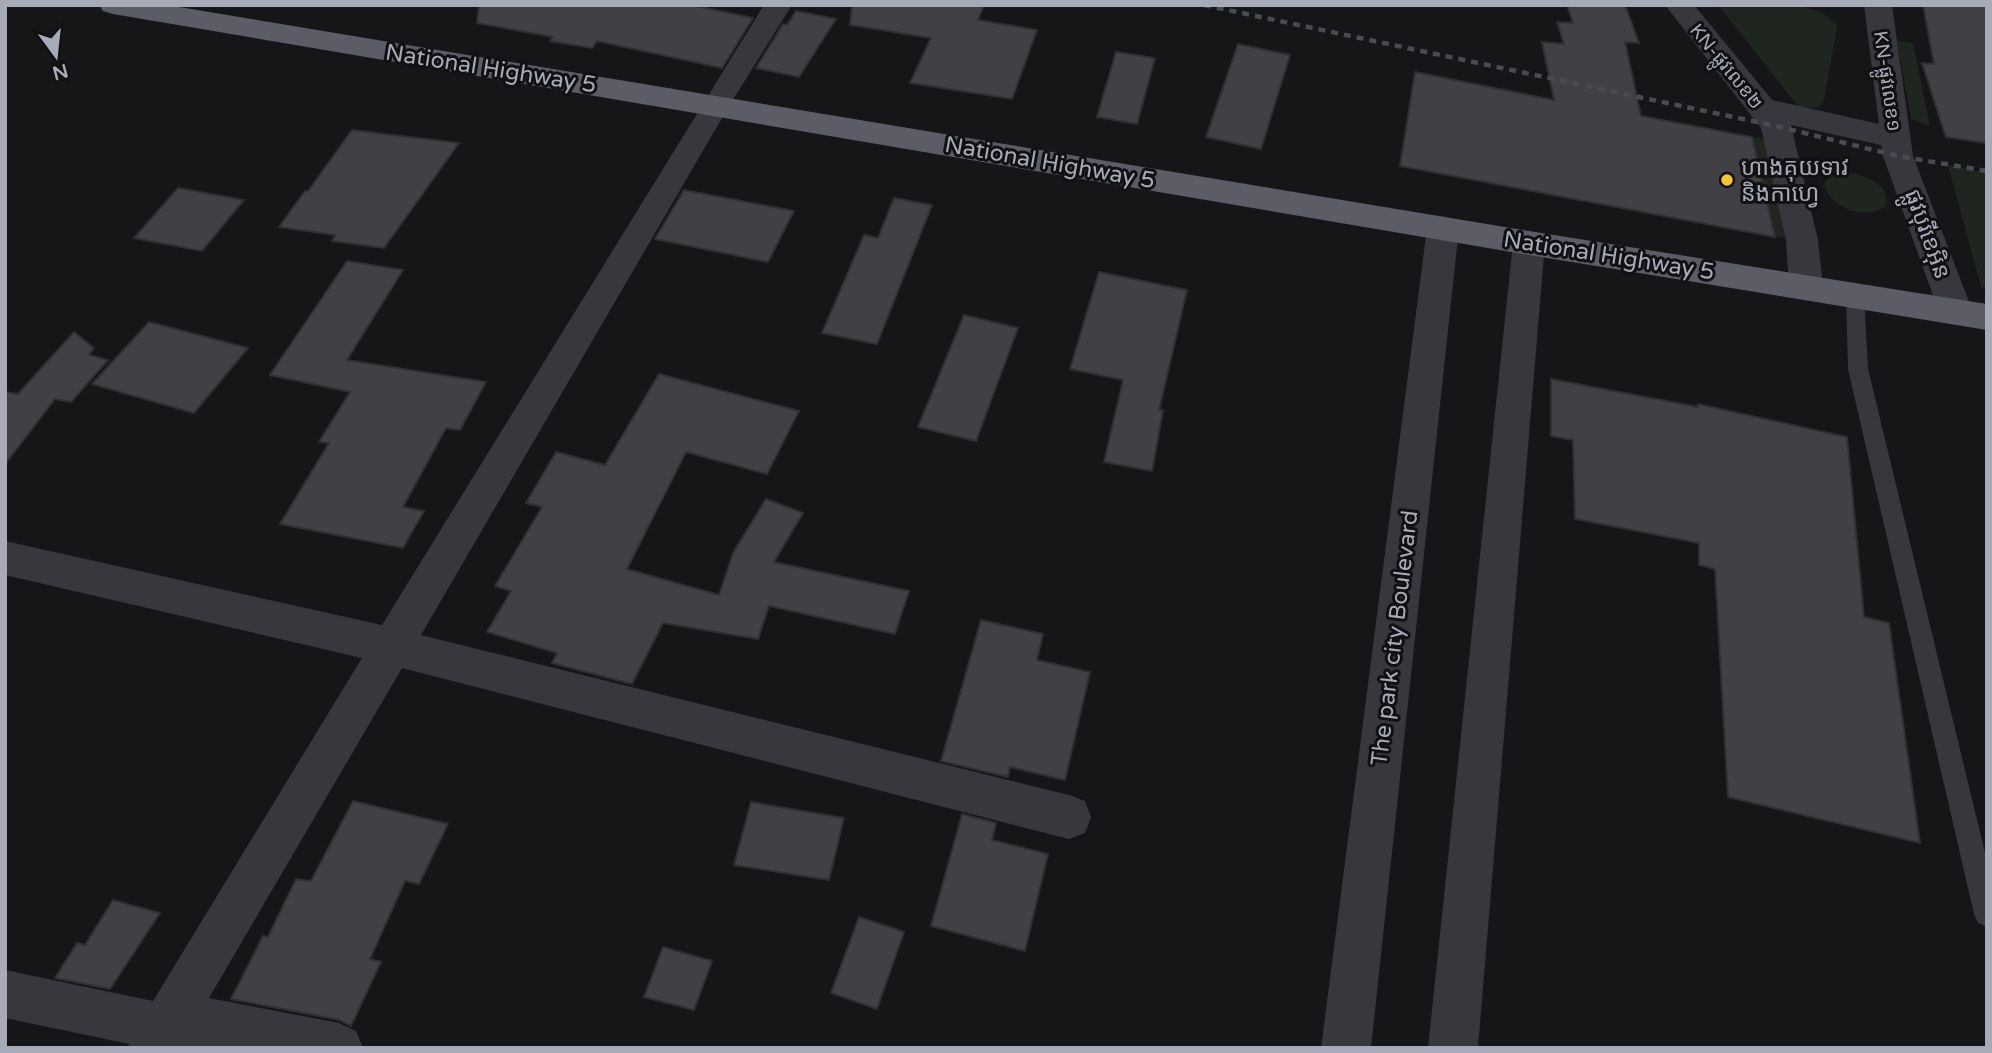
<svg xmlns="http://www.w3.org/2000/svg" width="1992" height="1053" font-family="'Varela Round','Noto Sans Khmer',sans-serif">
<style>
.green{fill:#1e261f}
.building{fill:#404045;stroke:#303034;stroke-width:2}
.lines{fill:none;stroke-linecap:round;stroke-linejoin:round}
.service{fill:#37373d;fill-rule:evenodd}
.minor{fill:#37373d;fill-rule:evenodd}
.trunk{fill:#5b5c65;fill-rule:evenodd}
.rail{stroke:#4a4b52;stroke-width:4.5;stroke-dasharray:7 6;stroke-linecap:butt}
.poi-dot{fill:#f5c530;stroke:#111113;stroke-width:2.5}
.labels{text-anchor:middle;stroke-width:6;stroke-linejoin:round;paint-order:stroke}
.far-street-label{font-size:19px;fill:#a7abb8;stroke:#111113}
.street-label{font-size:23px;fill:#a7abb8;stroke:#111113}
.poi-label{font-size:23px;fill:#a7abb8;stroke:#111113;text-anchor:start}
</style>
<rect width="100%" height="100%" fill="#161618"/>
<g class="green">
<path d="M1794,5C1812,9 1826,11 1837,27L1824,100L1819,107L1803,108L1797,105L1719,6Z"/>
<polygon points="1897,40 1913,43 1930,126 1911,119"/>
<polygon points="1752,137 1780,141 1802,240 1775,237"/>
<polygon points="1948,165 1987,173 1987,288 1981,287"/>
<path d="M1836,173C1854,171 1892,180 1886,206C1865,221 1834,209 1824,186L1826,180Z"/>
</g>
<g class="building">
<polygon points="479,5 692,5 753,18 722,68 597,41 592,48 550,41 553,37 477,23"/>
<polygon points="852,5 984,5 978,20 1037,30 1012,99 910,83 931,38 850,25"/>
<polygon points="1567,5 1625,5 1639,43 1625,42 1641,116 1752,137 1775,237 1400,166 1415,72 1554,100 1542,42 1564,44 1557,22 1573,23"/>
<polygon points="1923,5 1987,5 1987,143 1946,137 1922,63 1934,64"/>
<polygon points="796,11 836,19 799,77 756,68 783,24 787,25"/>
<polygon points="1238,44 1290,55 1261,149 1206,137"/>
<polygon points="1116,52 1155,58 1137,124 1097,117"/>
<polygon points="352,130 459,143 384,248 332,241 335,235 279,227 305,191 308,191"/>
<polygon points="178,188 244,200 202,251 134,238"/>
<polygon points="684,190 794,211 768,262 655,239"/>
<polygon points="894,198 932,205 877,344 822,333 864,235 878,238"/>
<polygon points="347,261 403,270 347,360 486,382 460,430 446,428 403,507 424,511 403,548 280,524 329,443 319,442 350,392 270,375"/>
<polygon points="1099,272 1187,290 1159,410 1163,410 1152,471 1104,462 1123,380 1070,369"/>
<polygon points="964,315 1018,328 976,441 918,427"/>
<polygon points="149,322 248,348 194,413 92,384"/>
<polygon points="74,332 94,348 89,355 108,360 71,402 55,399 5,464 5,392 18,394"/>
<polygon points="659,374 799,411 767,474 686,452 627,569 719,595 733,553 766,499 803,513 774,562 909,591 895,634 769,606 758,639 663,623 632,684 552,663 557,653 487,632 511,591 495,586 542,507 526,503 556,452 605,465"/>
<polygon points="1551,379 1698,407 1698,404 1847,437 1864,617 1889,623 1920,843 1728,797 1715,569 1699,565 1699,543 1575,519 1573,440 1551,436"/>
<polygon points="981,620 1043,634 1037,660 1090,672 1065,780 1010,767 1008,777 941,761"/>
<polygon points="353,801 448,824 419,884 405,881 370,959 381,962 351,1026 340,1020 231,999 263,936 268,937 296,879 311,881"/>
<polygon points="751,802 844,818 829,880 734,865"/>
<polygon points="962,814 996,823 992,840 1048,854 1025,951 931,926"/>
<polygon points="113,900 160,913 110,989 55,978 77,943 85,945"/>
<polygon points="859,917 904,932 877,1009 831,993"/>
<polygon points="663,947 712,961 694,1010 644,997"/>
</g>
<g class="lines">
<polygon class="service" points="1855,288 1862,290 1864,295 1868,369 1987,861 1987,927 1978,923 1974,914 1848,369 1846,295 1848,290"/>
<g class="minor">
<polygon points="764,5 792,5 729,106 421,635 1069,795 1085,801 1091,817 1085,833 1069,839 402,668 209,998 339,1023 356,1031 363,1048 128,1048 129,1044 5,1018 5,970 153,1001 362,658 5,575 5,541 382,625"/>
<polygon points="1665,5 1694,5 1772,100 1879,124 1864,5 1892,5 1913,156 1973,312 1968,321 1956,325 1944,321 1939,312 1883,156 1881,145 1791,125 1818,240 1823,287 1818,296 1806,300 1794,296 1789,287 1786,240 1761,128"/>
<polygon points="1443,216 1454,220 1459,228 1371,1048 1321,1048 1427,228 1432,220"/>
<polygon points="1529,231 1541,234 1545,243 1478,1048 1428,1048 1513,243 1517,234"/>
</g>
<polygon class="trunk" points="99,5 167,5 1529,231 1987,304 1987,330 1529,255 113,14 103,11"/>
<polyline class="rail" points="1204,5 1776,126 1898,156 1987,171"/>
</g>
<circle class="poi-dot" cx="1727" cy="180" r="7"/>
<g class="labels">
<g class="far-street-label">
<text transform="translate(1727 66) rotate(51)" y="7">KN-ផ្លូវលេខ២</text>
<text transform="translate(1888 81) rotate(82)" y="7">KN-ផ្លូវលេខ១</text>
</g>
<g class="street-label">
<text transform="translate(491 68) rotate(9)" y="8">National Highway 5</text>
<text transform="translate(1050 162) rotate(10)" y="8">National Highway 5</text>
<text transform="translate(1928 234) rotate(70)" y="8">ផ្លូវបុរីខេអ៊ិន</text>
<text transform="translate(1609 255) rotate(9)" y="8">National Highway 5</text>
<text transform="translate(1394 638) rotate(-83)" y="8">The park city Boulevard</text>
</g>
<g class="poi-label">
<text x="1741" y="175">ហាងគុយទាវ<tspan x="1741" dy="26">និងកាហ្វេ</tspan></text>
</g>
</g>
<rect width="1992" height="1053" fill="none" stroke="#a7abb8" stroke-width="14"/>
<g transform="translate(56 56) rotate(165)" stroke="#111113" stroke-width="5" paint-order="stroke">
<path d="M0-5L12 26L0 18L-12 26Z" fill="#a7abb8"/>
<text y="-10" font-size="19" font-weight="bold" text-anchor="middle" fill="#a7abb8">N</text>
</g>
</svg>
